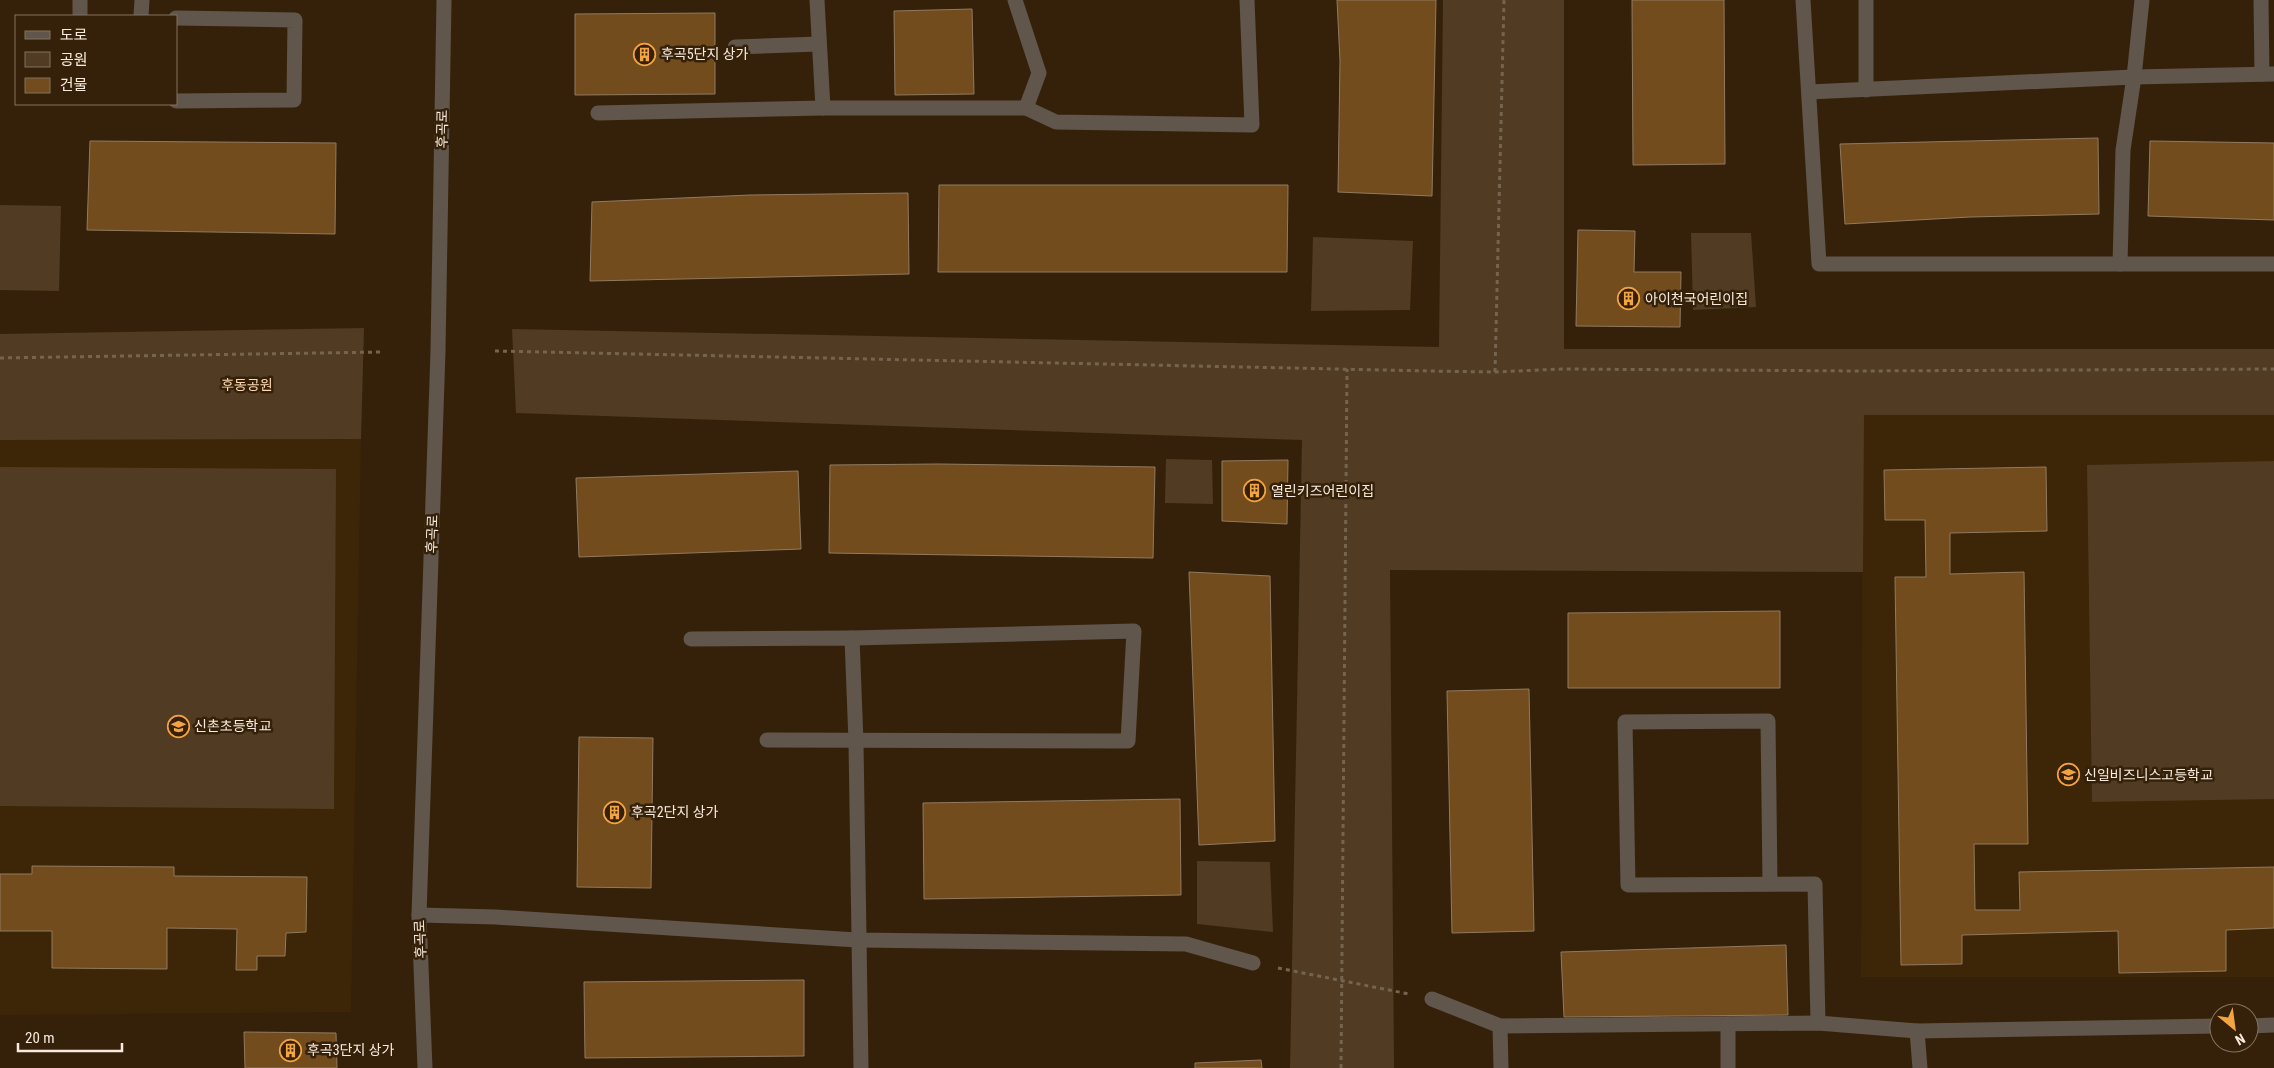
<svg xmlns="http://www.w3.org/2000/svg" width="2274" height="1068" font-family="'Roboto Condensed','Noto Sans KR',sans-serif">
<style>
.built{fill:#3d2507}
.green{fill:#513b22}
.building{fill:#724c1d;stroke:#917a61}
.lines{fill:none;stroke-linecap:round;stroke-linejoin:round}
.path{stroke:#756450;stroke-width:3;stroke-dasharray:4 4;stroke-linecap:butt}
.minor{stroke:#60564c;stroke-width:15}
.labels{text-anchor:middle;stroke-width:5;stroke-linejoin:round;paint-order:stroke}
.poi-label{font-size:14px;fill:#f8ebdd;stroke:#35210a;text-anchor:start}
.street-label{font-size:14px;fill:#f8ebdd;stroke:#35210a}
.park-label{font-size:14px;fill:#fdd8b1;stroke:#35210a}
</style>
<rect width="100%" height="100%" fill="#35210a"/>
<g class="built">
<polygon points="1863,415 2274,415 2274,977 1861,977"/>
<polygon points="361,439 351,1012 0,1015 0,440"/>
</g>
<g class="green">
<polygon points="1443,0 1564,0 1564,349 2274,349 2274,415 1864,415 1863,572 1390,570 1394,1068 1290,1068 1302,440 516,413 512,329 1439,347"/>
<polygon points="0,205 61,206 59,291 0,290"/>
<polygon points="1691,233 1751,233 1756,307 1693,310"/>
<polygon points="1313,237 1413,241 1410,310 1311,311"/>
<polygon points="364,328 361,439 0,440 0,334"/>
<polygon points="1166,459 1212,460 1213,504 1165,503"/>
<polygon points="2274,461 2274,799 2092,802 2087,465"/>
<polygon points="0,467 336,469 334,809 0,806"/>
<polygon points="1197,861 1270,862 1273,932 1197,924"/>
</g>
<g class="building">
<polygon points="1337,0 1436,0 1432,196 1338,192 1340,61"/>
<polygon points="1632,0 1724,0 1725,164 1633,165"/>
<polygon points="972,9 974,94 895,95 894,11"/>
<polygon points="715,13 715,94 575,95 575,14"/>
<polygon points="2098,138 2099,214 1970,217 1845,224 1840,144"/>
<polygon points="90,141 336,143 335,234 87,230"/>
<polygon points="2150,141 2274,143 2274,220 2148,216"/>
<polygon points="939,185 1288,185 1287,272 938,272"/>
<polygon points="908,193 909,274 590,281 592,202 750,195"/>
<polygon points="1578,230 1635,231 1634,272 1681,272 1680,327 1576,326"/>
<polygon points="1288,460 1287,524 1222,521 1222,461"/>
<polygon points="939,464 1155,467 1153,558 829,553 830,465"/>
<polygon points="2046,467 2047,531 1950,533 1950,574 2024,572 2028,844 1974,844 1975,910 2020,910 2019,872 2274,867 2274,928 2226,930 2226,971 2119,973 2118,931 1962,935 1962,964 1901,965 1895,577 1926,577 1925,520 1885,520 1884,470"/>
<polygon points="798,471 801,549 579,557 576,478"/>
<polygon points="1189,572 1270,576 1275,841 1199,845"/>
<polygon points="1780,611 1780,688 1568,688 1568,613"/>
<polygon points="1529,689 1534,931 1452,933 1447,691"/>
<polygon points="579,737 653,738 651,888 577,887"/>
<polygon points="1180,799 1181,895 924,899 923,803"/>
<polygon points="32,866 174,867 174,876 307,877 306,932 286,933 285,956 257,956 257,970 236,970 237,929 167,928 167,969 52,968 52,931 0,931 0,874 32,874"/>
<polygon points="1786,945 1788,1015 1564,1017 1561,952"/>
<polygon points="804,980 804,1056 585,1058 584,982"/>
<polygon points="244,1032 336,1033 337,1068 245,1068"/>
<polygon points="1261,1060 1262,1068 1195,1068 1195,1063"/>
</g>
<g class="lines">
<g class="path">
<polyline points="495,351 1430,371 1495,372 1562,369 1860,371 2274,369"/>
<polyline points="0,358 380,352"/>
<polyline points="1495,372 1504,0"/>
<polyline points="1278,968 1409,994"/>
<polyline points="1341,1068 1347,369"/>
</g>
<g class="minor">
<polyline points="817,0 823,108"/>
<polyline points="1015,0 1039,73 1026,108"/>
<polyline points="1803,0 1819,264 2274,264"/>
<polyline points="2261,0 2262,74"/>
<polyline points="80,16 80,0"/>
<polyline points="141,16 142,0"/>
<polyline points="176,18 295,20 294,100 176,101"/>
<polyline points="735,47 819,44"/>
<polyline points="1866,90 1866,0"/>
<polyline points="1809,92 2134,77 2274,74"/>
<polyline points="598,113 823,108 1026,108 1056,122 1252,125 1247,0"/>
<polyline points="2120,264 2123,150 2134,77 2142,0"/>
<polyline points="691,639 852,638 856,742 861,1068"/>
<polyline points="767,740 1128,741 1134,631 852,638"/>
<polyline points="1770,883 1768,721 1625,722 1628,885 1815,884 1818,1023"/>
<polyline points="419,915 496,917 857,940 1186,944 1253,963"/>
<polyline points="1432,999 1500,1026 1818,1023 1917,1031 2219,1026"/>
<polyline points="1728,1024 1728,1068"/>
<polyline points="1500,1026 1501,1068"/>
<polyline points="2249,1026 2274,1025"/>
<polyline points="1917,1031 1920,1068"/>
<polyline points="425,1068 419,915 438,351 444,0"/>
</g>
</g>
<defs>
<symbol id="building-ring" viewBox="-11 -11 22 22"><circle r="9.5" fill="#35210a" stroke="#f3a442" stroke-width="1.5"/><path d="M-4-6H4V6H1V3H-1V6H-4ZM-2.5-4.3h1.7v1.8h-1.7ZM.8-4.3h1.7v1.8H.8ZM-2.5-1h1.7V.8h-1.7ZM.8-1h1.7V.8H.8Z" fill="#f3a442"/></symbol>
<symbol id="school-ring" viewBox="-11 -11 22 22"><circle r="9.5" fill="#35210a" stroke="#f3a442" stroke-width="1.5"/><path d="M0-5L7-2L0 1L-7-2ZM-4 1L0 2.5L4 1V4Q0 6-4 4Z" fill="#f3a442"/></symbol>
</defs>
<g fill-rule="evenodd">
<use href="#building-ring" x="632" y="42" width="25" height="25"/>
<use href="#building-ring" x="1616" y="286" width="25" height="25"/>
<use href="#building-ring" x="1242" y="478" width="25" height="25"/>
<use href="#school-ring" x="166" y="714" width="25" height="25"/>
<use href="#school-ring" x="2056" y="762" width="25" height="25"/>
<use href="#building-ring" x="602" y="800" width="25" height="25"/>
<use href="#building-ring" x="278" y="1038" width="25" height="25"/>
</g>
<g class="labels">
<g class="poi-label">
<text x="661" y="59">후곡5단지 상가</text>
<text x="1645" y="304">아이천국어린이집</text>
<text x="1271" y="496">열린키즈어린이집</text>
<text x="194" y="731">신촌초등학교</text>
<text x="2084" y="780">신일비즈니스고등학교</text>
<text x="631" y="817">후곡2단지 상가</text>
<text x="307" y="1055">후곡3단지 상가</text>
</g>
<g class="street-label">
<text transform="translate(442 129) rotate(-89)" y="5">후곡로</text>
<text transform="translate(432 534) rotate(-88)" y="5">후곡로</text>
<text transform="translate(420 939) rotate(-92)" y="5">후곡로</text>
</g>
<g class="park-label">
<text x="247" y="390">후동공원</text>
</g>
</g>
<rect x="15" y="15" width="162" height="90" fill="#35210a" stroke="#83725e"/>
<rect x="25" y="31" width="25" height="8" fill="#60564c" stroke="#83725e"/>
<text x="60" y="40" font-size="15" fill="#f8ebdd">도로</text>
<rect x="25" y="52" width="25" height="15" fill="#513b22" stroke="#83725e"/>
<text x="60" y="65" font-size="15" fill="#f8ebdd">공원</text>
<rect x="25" y="78" width="25" height="15" fill="#724c1d" stroke="#83725e"/>
<text x="60" y="90" font-size="15" fill="#f8ebdd">건물</text>
<g transform="translate(2234 1028) rotate(151)"><circle r="24" fill="#35210a" stroke="#83725e"/>
<path d="M0-4L9 19L0 12L-9 19Z" fill="#f3a442"/>
<text y="-8" font-size="14" font-weight="bold" text-anchor="middle" fill="#f8ebdd">N</text>
</g>
<path d="M18 1043v8h104v-8" fill="none" stroke="#f8ebdd" stroke-width="2.5"/>
<text x="25" y="1043" font-size="15" fill="#f8ebdd" stroke="#35210a" stroke-width="4" paint-order="stroke">20 m</text>
</svg>
